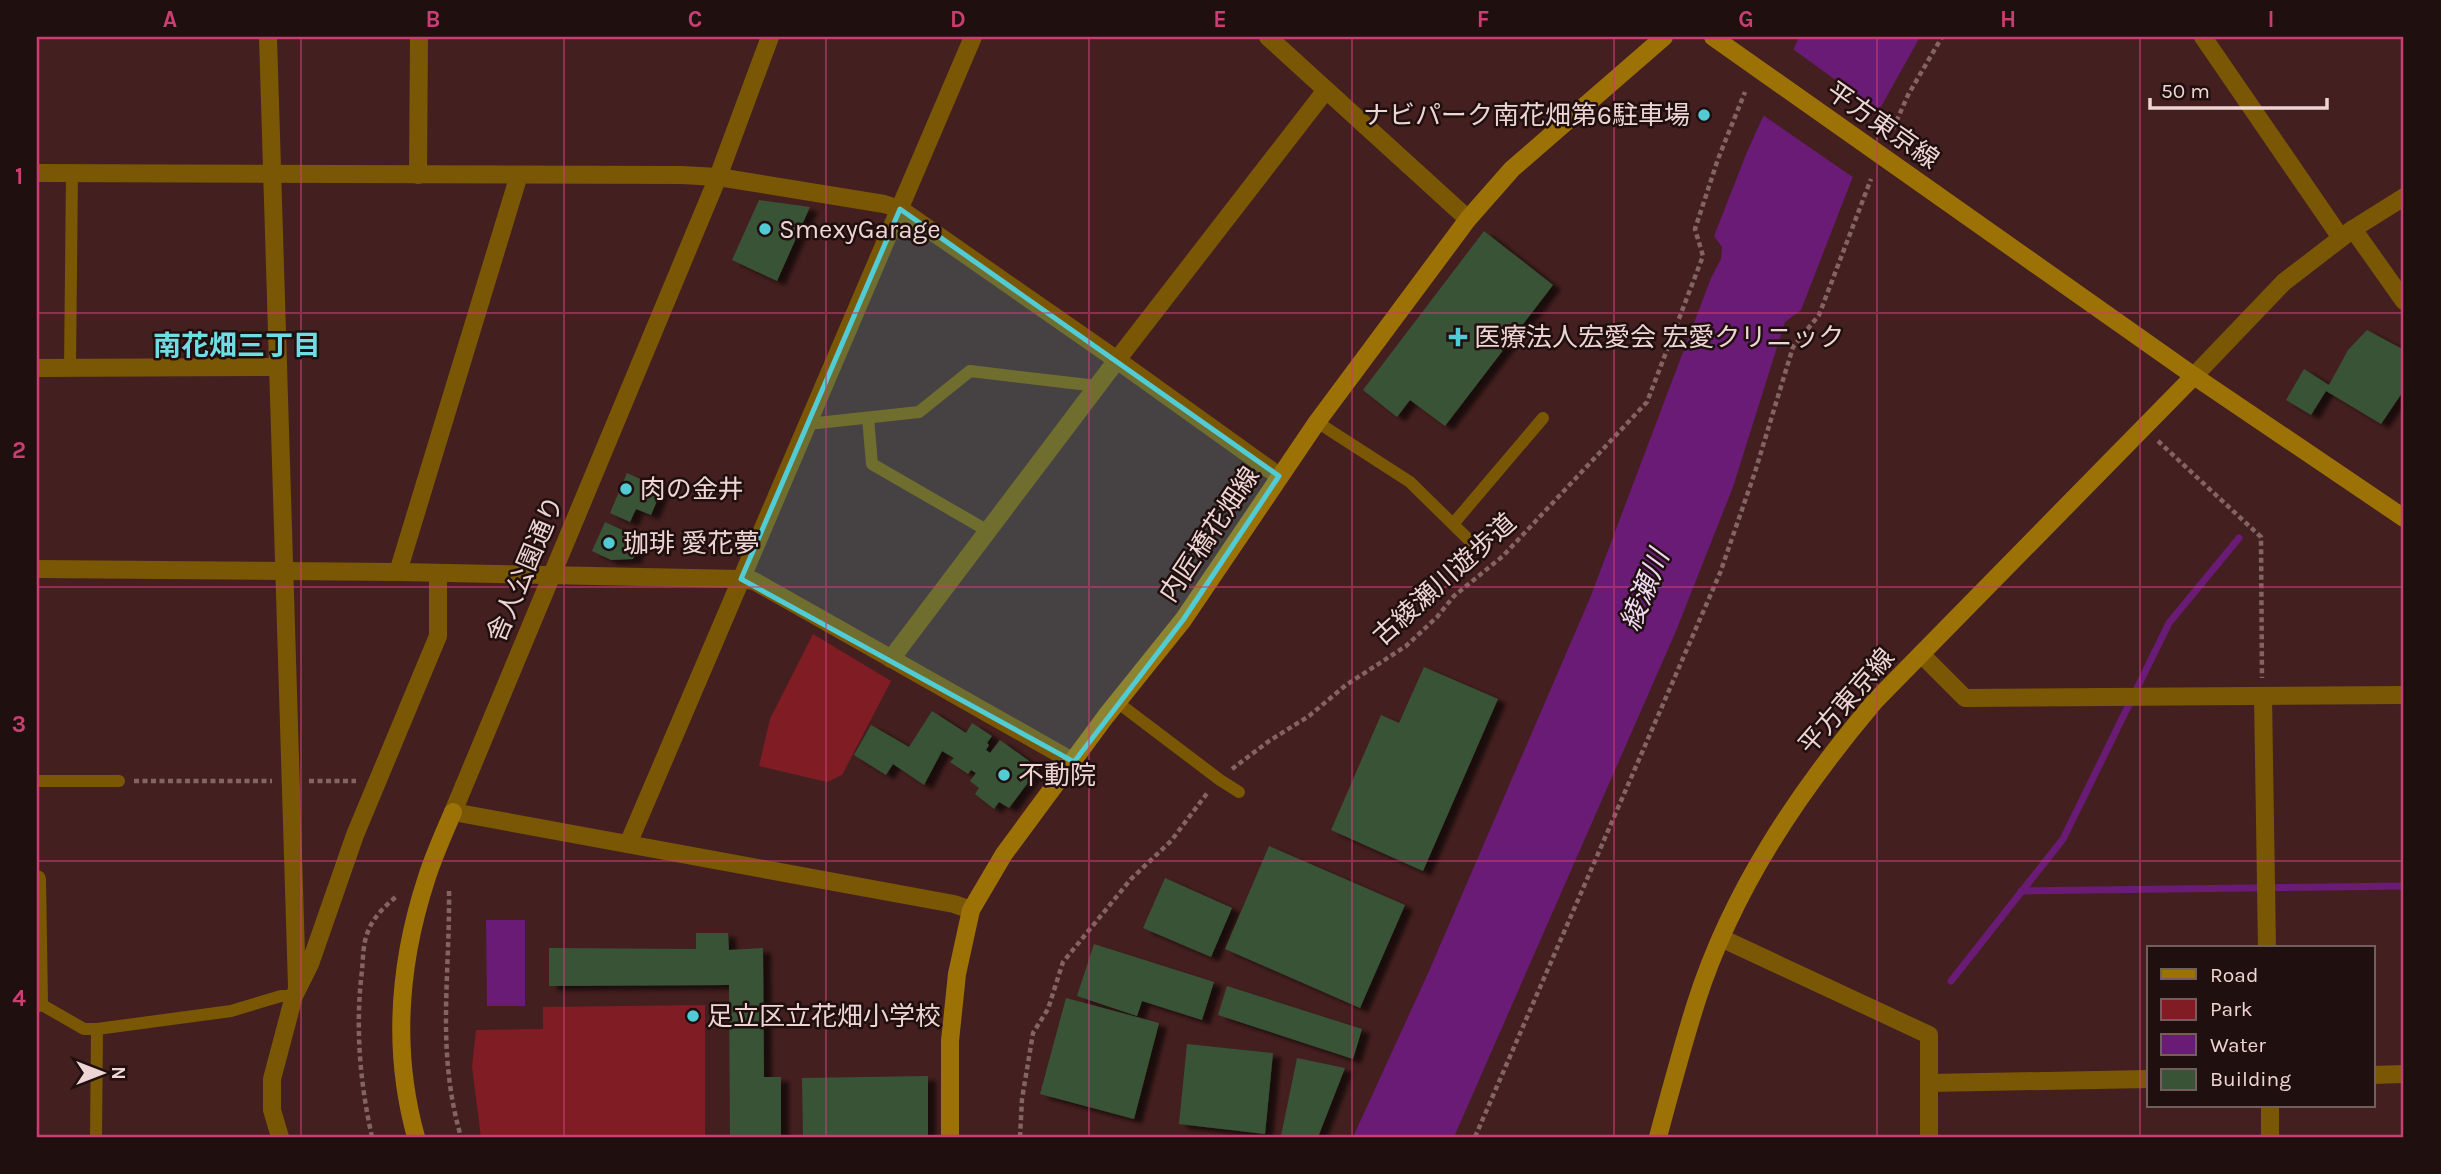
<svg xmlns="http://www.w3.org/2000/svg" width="2441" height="1174" font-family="Karla,'Noto Sans JP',sans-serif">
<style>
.green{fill:#801d24}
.water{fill:#691b75}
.pier{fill:#441f1f}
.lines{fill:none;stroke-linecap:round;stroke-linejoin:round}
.stream{stroke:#691b75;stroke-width:7}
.building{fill:#395336;filter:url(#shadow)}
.path{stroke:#846463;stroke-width:4.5;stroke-dasharray:5 3.5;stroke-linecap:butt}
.service{stroke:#795705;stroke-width:12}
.minor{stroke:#795705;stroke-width:18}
.tertiary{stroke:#795705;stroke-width:18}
.secondary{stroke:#9c7207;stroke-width:18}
.marked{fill:#51ccd5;fill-opacity:0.2;stroke:#51ccd5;stroke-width:5;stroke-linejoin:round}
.grid{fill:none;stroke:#cb3e73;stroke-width:2;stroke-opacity:0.55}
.poi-dot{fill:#51ccd5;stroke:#1f0f0e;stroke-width:2.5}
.labels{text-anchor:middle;stroke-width:5;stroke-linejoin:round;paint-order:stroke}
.poi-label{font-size:26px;fill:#eed5d3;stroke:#1f0f0e;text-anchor:start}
.street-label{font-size:26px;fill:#eed5d3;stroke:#1f0f0e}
.neighbourhood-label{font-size:28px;font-weight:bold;fill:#70dce4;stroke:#1f0f0e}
.water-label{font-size:28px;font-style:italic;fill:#eddaf0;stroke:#1f0f0e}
.neatline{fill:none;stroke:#cb3e73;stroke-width:2.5}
.grid-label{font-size:23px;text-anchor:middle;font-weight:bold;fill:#cb3e73}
</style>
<defs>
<filter id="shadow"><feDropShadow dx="8" dy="4.5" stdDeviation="2" flood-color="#0009"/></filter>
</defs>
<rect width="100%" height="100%" fill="#441f1f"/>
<g class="green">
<polygon points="813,634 891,681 842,775 827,782 759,766 770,719"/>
<polygon points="705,1005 705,1137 481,1137 472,1067 476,1030 543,1029 543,1007"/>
</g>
<g class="water">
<polygon points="1799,37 1920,37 1878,112 1801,310 1785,322 1733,487 1676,631 1454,1137 1353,1137 1429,971 1590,598 1711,278 1721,259 1722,247 1714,236 1747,152"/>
<polygon points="486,920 525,920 525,1006 487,1006"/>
</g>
<polygon class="pier" points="1790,47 1881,113 1854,178 1760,113"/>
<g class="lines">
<g class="stream">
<polyline points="2021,891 2404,886"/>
<polyline points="1951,981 2063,839 2169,623 2239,538"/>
</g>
</g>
<g class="building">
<polygon points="759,200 810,207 777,281 732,260"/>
<polygon points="1484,231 1553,285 1445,426 1410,400 1397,417 1363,390"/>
<polygon points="2367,330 2404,350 2404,390 2381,424 2326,391 2311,415 2286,400 2304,369 2329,385 2348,350"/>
<polygon points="627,473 662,489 651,515 636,509 630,522 610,513"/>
<polygon points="605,522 642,539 633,559 611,560 592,551"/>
<polygon points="1424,667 1498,699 1423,871 1331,830 1381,715 1399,723"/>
<polygon points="932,711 966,733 972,723 992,736 987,743 989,745 986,750 990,753 1000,740 1039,768 1009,808 999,802 994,809 975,794 979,788 970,781 976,773 971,770 968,774 950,762 954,758 942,751 924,785 893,764 886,775 854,755 871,725 909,747"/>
<polygon points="1269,846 1405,905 1360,1008 1225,949"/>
<polygon points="1165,878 1232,908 1211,957 1143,928"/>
<polygon points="696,933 728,933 729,950 763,948 764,1077 781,1077 781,1137 730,1137 729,985 549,986 549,948 696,949"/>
<polygon points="1094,944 1214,982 1202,1020 1142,1001 1137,1016 1077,996"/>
<polygon points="1227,986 1362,1029 1353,1059 1218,1015"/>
<polygon points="1066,998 1159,1023 1134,1119 1040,1094"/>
<polygon points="1187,1044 1273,1053 1265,1134 1179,1124"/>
<polygon points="1297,1058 1345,1068 1318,1137 1281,1136"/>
<polygon points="928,1076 928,1137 803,1137 802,1078"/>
</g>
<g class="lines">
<g class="path">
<polyline points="1893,129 1908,95 1942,37"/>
<polyline points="2158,441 2261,537 2262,678"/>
<polyline points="1232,769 1269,741 1309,716 1346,685 1406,646 1437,617 1454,596 1503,556 1647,402 1703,256 1695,229 1718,159 1745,92"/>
<polyline points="134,781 272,781"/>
<polyline points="309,781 356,781"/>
<path d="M449,891C450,978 436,1051 461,1137"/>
<path d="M372,1137C360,1083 355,1027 362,971C363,959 363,945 367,934C372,918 385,906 397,896"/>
<polyline points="1020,1137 1022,1099 1033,1033 1048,1009 1063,962 1131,879 1171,841 1208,792"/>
<polyline points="1475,1137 1720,573 1755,472 1793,347 1819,315 1871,179"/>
</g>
<g class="service">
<polyline points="70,368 72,173"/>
<polyline points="868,418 872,464 988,531"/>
<polyline points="1317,422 1410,482 1471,542"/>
<polyline points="808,424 919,412 970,371 1097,386"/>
<polyline points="1453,524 1543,418"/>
<polyline points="1117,702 1220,780 1239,792"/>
<polyline points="37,781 119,781"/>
<polyline points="37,1002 84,1029 97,1029 231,1011 281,996 294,996"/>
<polyline points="96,1137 97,1029"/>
</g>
<g class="minor">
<polyline points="1268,37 1468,219"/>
<polyline points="2203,37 2341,238"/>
<polyline points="37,173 682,175 718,177 884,204 900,209 1117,360 1279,476"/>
<polyline points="418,175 419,37"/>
<polyline points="2353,229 2404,301"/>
<polyline points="37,368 277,367"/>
<polyline points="37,569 398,572 741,579 754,581 1074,762"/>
<polyline points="398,572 519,175"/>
<polyline points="1922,655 1965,698 2404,695"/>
<polyline points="891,659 1117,360 1326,90"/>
<polyline points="2263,696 2267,948"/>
<polyline points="453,812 954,904 971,910"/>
<polyline points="628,844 973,37"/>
<polyline points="37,879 39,1003"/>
<polyline points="1721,938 1929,1035 1929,1137"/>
<polyline points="2373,1075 2404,1074"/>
<polyline points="1929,1083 2149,1079"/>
<polyline points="2270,1106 2270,1137"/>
<polyline points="280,1137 272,1110 272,1079 294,996 310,964 355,835 438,636 438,573"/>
</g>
<g class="tertiary">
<polyline points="268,37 297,987"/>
<polyline points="2194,376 2284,282 2353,229 2404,197"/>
<polyline points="453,812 718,177 770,37"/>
</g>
<g class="secondary">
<polyline points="1713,37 2194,376 2404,518"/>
<path d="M416,1137C392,1051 399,962 427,877C434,855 444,833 453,812"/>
<polyline points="950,1137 950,1041 957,974 971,910 1004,854 1106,716 1183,620 1317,422 1468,219 1512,169 1664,37"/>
<path d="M1658,1137C1670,1093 1682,1047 1696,1003C1732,890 1799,791 1875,701L2194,376"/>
</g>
</g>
<path class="marked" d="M900,209L1279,476L1183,620L1074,762L741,579Z"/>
<path class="grid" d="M301,37V1137M564,37V1137M826,37V1137M1089,37V1137M1352,37V1137M1614,37V1137M1877,37V1137M2140,37V1137M37,313H2404M37,587H2404M37,861H2404"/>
<g class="poi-dot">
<circle cx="1704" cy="115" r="7"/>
<circle cx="765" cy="229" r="7"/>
<path d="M1454.5 326.5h7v7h7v7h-7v7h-7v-7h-7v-7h7z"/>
<circle cx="626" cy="489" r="7"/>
<circle cx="609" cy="543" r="7"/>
<circle cx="1004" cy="775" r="7"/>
<circle cx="693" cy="1016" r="7"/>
</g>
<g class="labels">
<g class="poi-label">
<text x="1690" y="124" text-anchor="end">ナビパーク南花畑第6駐車場</text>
<text x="779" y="238">SmexyGarage</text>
<text x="1474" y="346">医療法人宏愛会 宏愛クリニック</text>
<text x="640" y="498">肉の金井</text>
<text x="623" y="552">珈琲 愛花夢</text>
<text x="1018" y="784">不動院</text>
<text x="707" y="1025">足立区立花畑小学校</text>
</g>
<g class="street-label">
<text transform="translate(1883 125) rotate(35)" y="9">平方東京線</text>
<text transform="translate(1209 534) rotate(-56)" y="9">内匠橋花畑線</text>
<text transform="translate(525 569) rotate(-67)" y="9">舎人公園通り</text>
<text transform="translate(1444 579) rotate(-42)" y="9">古綾瀬川遊歩道</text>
<text transform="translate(1846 701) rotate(-49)" y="9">平方東京線</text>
</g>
<g class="neighbourhood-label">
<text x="237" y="355">南花畑三丁目</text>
</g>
<g class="water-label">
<text transform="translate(1644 590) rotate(-68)" y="10">綾瀬川</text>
</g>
</g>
<rect width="2441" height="1174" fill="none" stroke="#1f0f0e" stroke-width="77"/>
<rect x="2147" y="946" width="228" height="161" fill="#1f0f0e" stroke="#725e5d" stroke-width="2"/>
<rect x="2161" y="969" width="35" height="10" fill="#9c7207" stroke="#725e5d" stroke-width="2"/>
<text x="2210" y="982" font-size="21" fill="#eed5d3">Road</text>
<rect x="2161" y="999" width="35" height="21" fill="#801d24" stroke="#725e5d" stroke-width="2"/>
<text x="2210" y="1016" font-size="21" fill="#eed5d3">Park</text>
<rect x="2161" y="1034" width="35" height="21" fill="#691b75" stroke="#725e5d" stroke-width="2"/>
<text x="2210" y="1052" font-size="21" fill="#eed5d3">Water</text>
<rect x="2161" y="1069" width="35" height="21" fill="#395336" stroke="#725e5d" stroke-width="2"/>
<text x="2210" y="1086" font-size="21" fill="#eed5d3">Building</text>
<g transform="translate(102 1073) rotate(90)" stroke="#1f0f0e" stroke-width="5" paint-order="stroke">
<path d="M0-5L12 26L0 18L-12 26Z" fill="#eed5d3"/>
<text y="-10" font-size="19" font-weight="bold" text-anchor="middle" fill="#eed5d3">N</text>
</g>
<path d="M2150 98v10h177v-10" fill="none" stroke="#eed5d3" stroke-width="3.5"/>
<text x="2161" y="98" font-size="21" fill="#eed5d3" stroke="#1f0f0e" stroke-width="5" paint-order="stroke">50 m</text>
<rect x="38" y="38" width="2364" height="1098" class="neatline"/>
<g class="grid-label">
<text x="170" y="27">A</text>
<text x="433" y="27">B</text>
<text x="695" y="27">C</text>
<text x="958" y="27">D</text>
<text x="1220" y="27">E</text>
<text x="1483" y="27">F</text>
<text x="1746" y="27">G</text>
<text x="2008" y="27">H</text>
<text x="2271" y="27">I</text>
<text x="19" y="184">1</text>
<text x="19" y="458">2</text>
<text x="19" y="732">3</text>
<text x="19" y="1006">4</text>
</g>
</svg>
